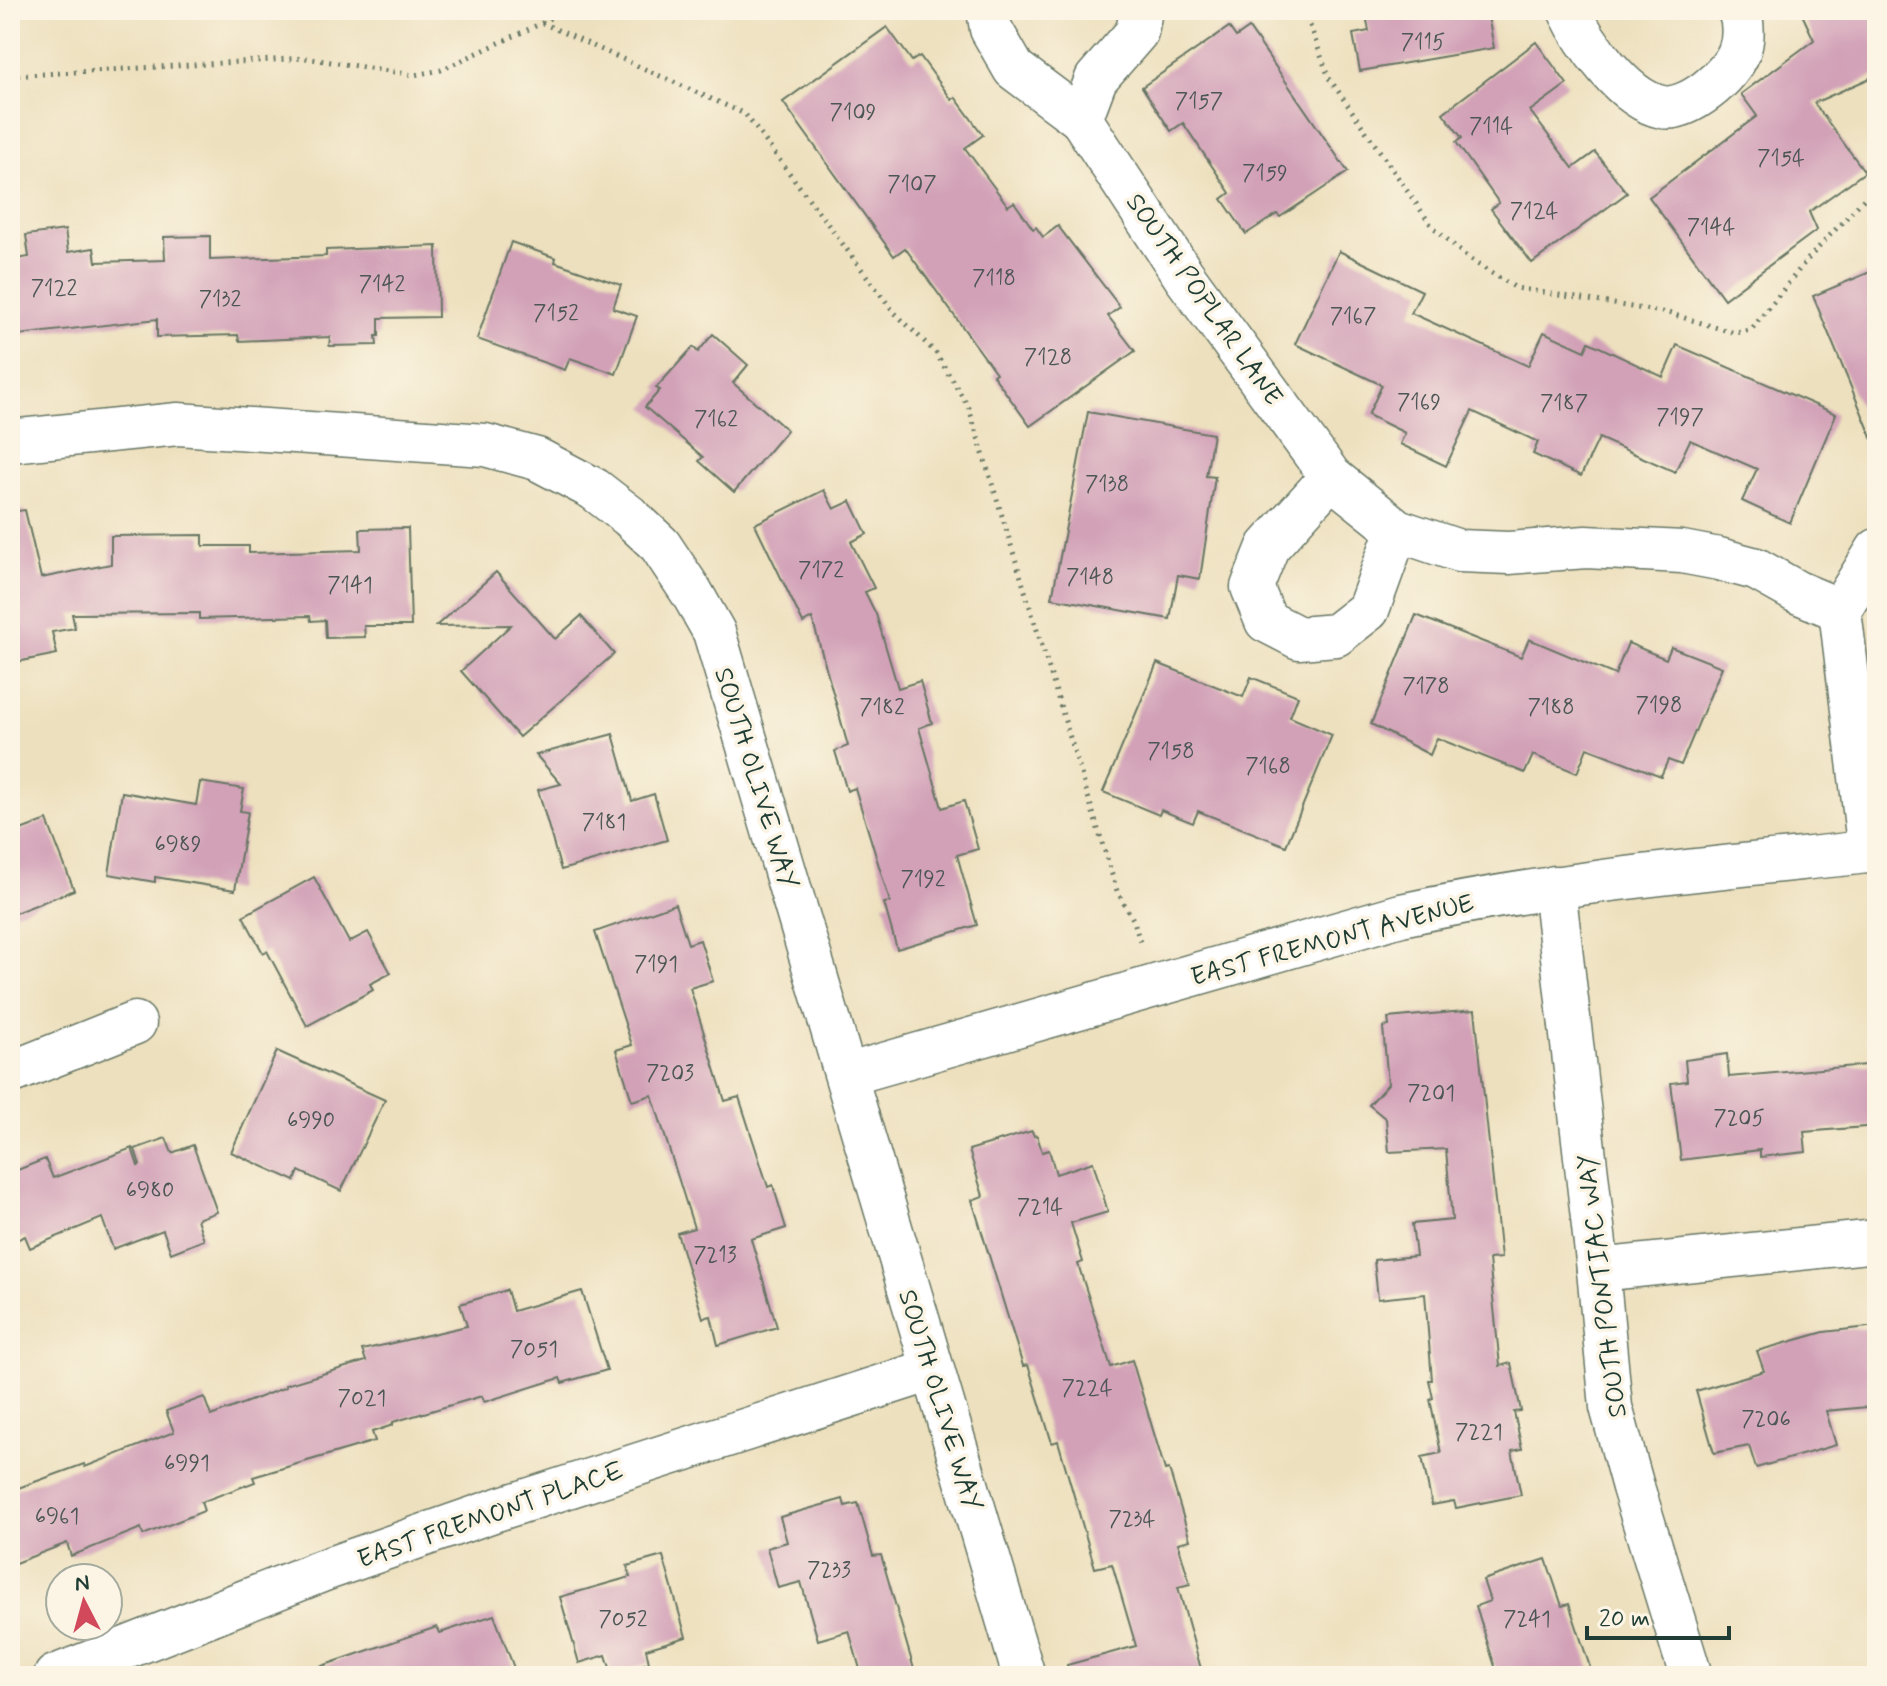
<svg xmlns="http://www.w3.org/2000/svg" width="1887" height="1686" font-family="Mynerve,sans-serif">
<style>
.building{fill:#d2a1b7}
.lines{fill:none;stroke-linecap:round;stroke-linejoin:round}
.street-casing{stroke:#677664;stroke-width:45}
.path{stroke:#677664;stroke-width:5;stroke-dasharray:2 6;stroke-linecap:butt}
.street{stroke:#fff;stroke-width:42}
.labels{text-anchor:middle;stroke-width:7;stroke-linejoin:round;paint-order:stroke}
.number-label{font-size:22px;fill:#4c5655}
.street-label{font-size:26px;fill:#1f3d34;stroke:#fcf5e5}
</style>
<rect width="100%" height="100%" fill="#fcf5e5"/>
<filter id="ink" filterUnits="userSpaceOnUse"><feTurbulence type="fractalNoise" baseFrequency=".0125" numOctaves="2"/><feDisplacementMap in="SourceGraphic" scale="16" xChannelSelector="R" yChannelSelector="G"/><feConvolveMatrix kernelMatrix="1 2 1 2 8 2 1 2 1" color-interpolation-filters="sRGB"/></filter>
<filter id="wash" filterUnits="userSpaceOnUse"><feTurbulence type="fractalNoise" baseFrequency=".006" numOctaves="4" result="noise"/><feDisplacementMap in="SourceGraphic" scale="32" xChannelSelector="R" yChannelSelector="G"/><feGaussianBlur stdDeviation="1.8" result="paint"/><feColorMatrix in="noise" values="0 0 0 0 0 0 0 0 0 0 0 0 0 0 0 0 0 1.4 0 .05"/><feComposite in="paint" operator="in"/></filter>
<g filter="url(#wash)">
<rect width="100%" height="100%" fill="#ede0be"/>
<g id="blocks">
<g class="building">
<polygon points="1365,10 1487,10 1494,48 1360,71 1353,34 1369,31"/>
<polygon points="1800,10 1877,10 1877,75 1814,103 1865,172 1809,212 1817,230 1724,299 1649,197 1757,116 1741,94 1814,40"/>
<polygon points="887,27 912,61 920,56 952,100 955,97 983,135 965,148 1008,206 1014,202 1033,229 1036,227 1043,237 1058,226 1120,307 1108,316 1135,351 1030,426 993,375 996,373 905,248 894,256 783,102"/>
<polygon points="1229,27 1236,37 1249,28 1348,172 1280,217 1277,214 1246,234 1222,199 1230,193 1183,123 1171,131 1142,87"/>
<polygon points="1536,42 1567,84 1530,111 1573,168 1595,152 1627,193 1532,263 1491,209 1499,203 1456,142 1462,138 1443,113"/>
<polygon points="65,230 68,252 94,248 96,262 165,260 164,237 210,236 210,260 326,256 326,250 437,246 438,317 379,318 379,336 376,336 377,345 329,346 330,337 239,341 238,335 157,337 157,319 10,336 10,260 29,257 26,235"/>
<polygon points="511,242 556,258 555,262 621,285 613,308 637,316 616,374 570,358 565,370 477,339"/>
<polygon points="1339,251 1422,291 1411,313 1528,366 1544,332 1585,351 1589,342 1663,377 1677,345 1836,414 1790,523 1742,501 1757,469 1690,440 1675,472 1599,438 1581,476 1533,454 1538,442 1472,411 1446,466 1400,444 1405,433 1368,415 1382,385 1295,344"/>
<polygon points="1877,269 1877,447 1876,447 1813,296"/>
<polygon points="713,334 748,365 733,383 787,430 734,492 699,461 703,457 645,407 660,390 656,388 693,347 698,352"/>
<polygon points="1088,412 1213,434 1206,476 1215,477 1200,579 1178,575 1170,619 1052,598"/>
<polygon points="824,490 834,509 851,501 867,534 851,542 874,588 865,592 876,614 898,688 920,681 932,723 919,728 942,808 964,801 978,849 957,855 977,925 897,949 884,903 890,902 855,788 847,791 835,751 848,746 812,618 803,623 755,524"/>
<polygon points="25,510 41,578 111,564 111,536 203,535 203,546 249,546 249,553 361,550 360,529 408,528 411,626 364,626 365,637 326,638 325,620 311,621 310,616 199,619 199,613 72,614 75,628 52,632 57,654 17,662 10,624 10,512"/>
<polygon points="496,572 555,639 581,616 614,654 519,737 461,671 511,625 436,626"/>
<polygon points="1416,615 1521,657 1529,639 1615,675 1628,643 1666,659 1671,647 1722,667 1681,765 1668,760 1661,776 1587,748 1577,773 1533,755 1525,773 1437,738 1430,755 1371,724"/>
<polygon points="1157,663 1243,697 1251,677 1298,696 1290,717 1332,735 1286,846 1198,811 1193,823 1161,810 1159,815 1103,792"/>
<polygon points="613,734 632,801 654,794 667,840 561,870 538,790 561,784 536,755"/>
<polygon points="200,782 244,789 240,811 248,812 235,890 155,877 155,882 109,874 122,792 196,805"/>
<polygon points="47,820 74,890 10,915 10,834"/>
<polygon points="314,877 349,942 368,932 391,973 370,984 373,990 307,1026 267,951 263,953 243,916"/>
<polygon points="675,904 688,944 700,940 713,981 690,988 725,1101 739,1097 768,1187 773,1185 786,1228 751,1239 777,1327 718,1345 711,1316 703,1318 677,1233 694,1228 652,1095 632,1101 616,1050 632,1045 595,932"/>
<polygon points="1475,1010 1501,1258 1489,1259 1500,1366 1511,1363 1521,1411 1514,1412 1522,1449 1512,1451 1521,1495 1456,1508 1454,1501 1432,1505 1422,1457 1441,1453 1430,1399 1433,1398 1429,1380 1432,1380 1425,1294 1378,1299 1374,1260 1416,1256 1412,1224 1452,1220 1446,1149 1389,1152 1386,1119 1369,1105 1388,1084 1383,1027 1389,1026 1388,1018"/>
<polygon points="277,1051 385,1100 341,1191 299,1171 295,1181 231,1152"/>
<polygon points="1727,1054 1729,1077 1877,1064 1877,1126 1804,1132 1806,1152 1760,1157 1760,1150 1681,1160 1671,1083 1687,1081 1685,1060"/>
<polygon points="1032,1131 1034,1136 1037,1135 1042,1152 1049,1150 1056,1174 1093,1162 1108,1212 1071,1223 1083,1262 1078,1264 1111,1367 1132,1360 1165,1470 1169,1469 1190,1540 1178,1543 1190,1584 1178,1587 1203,1676 1068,1676 1067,1665 1136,1646 1112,1564 1095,1568 1058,1441 1052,1443 1028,1365 1023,1366 972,1200 983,1196 969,1150"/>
<polygon points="166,1138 172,1153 193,1145 217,1212 197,1219 204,1240 171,1253 163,1230 113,1249 102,1218 30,1248 25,1236 10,1243 10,1173 45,1159 53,1178 132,1148 138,1166 140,1165 135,1149"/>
<polygon points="507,1290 513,1311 582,1291 607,1370 562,1383 560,1378 484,1402 482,1396 393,1422 393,1425 372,1432 375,1441 253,1477 255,1482 201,1502 204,1511 143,1535 141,1528 71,1556 67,1543 10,1565 10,1491 84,1464 85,1467 174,1432 166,1411 204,1397 211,1416 286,1387 285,1385 366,1361 362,1350 467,1326 460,1304"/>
<polygon points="1877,1326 1877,1406 1826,1411 1836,1445 1756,1468 1749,1446 1714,1453 1696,1391 1764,1371 1757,1351 1824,1332"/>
<polygon points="843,1499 845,1506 858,1503 873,1556 881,1555 916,1676 862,1676 849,1631 818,1640 801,1582 778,1588 767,1548 787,1542 780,1517"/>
<polygon points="663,1556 686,1637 646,1649 649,1663 612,1674 606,1655 579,1663 560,1597 630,1577 627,1566"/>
<polygon points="1546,1559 1562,1606 1569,1604 1593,1676 1498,1676 1476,1606 1490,1601 1483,1580"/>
<polygon points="494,1615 517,1676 314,1676 313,1669 437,1627 440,1633"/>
</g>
</g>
</g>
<g filter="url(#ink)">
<use href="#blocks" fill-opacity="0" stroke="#677664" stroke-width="2"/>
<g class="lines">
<defs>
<g id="street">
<polyline points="988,10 991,29 1014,69 1081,119 1096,79 1137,32 1141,10"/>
<path d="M1569,10C1584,42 1625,100 1662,107C1688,112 1730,76 1739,52C1744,40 1744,20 1738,10"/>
<polyline points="1081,119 1184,276 1331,477 1397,530 1459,551 1509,553 1586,547 1682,552 1719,559 1756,569 1797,592 1840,610"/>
<polyline points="10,441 178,424 485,445 537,459 594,489 629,516 660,545 692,593 714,632 1024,1676"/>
<polyline points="1331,477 1268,547 1252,587 1266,621 1299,638 1336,635 1368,610 1397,530"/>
<polyline points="1869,852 1840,610 1877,550"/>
<polyline points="1554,887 1598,1270 1611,1407 1633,1487 1691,1676"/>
<polyline points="10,1073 135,1023"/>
<path d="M846,1075L1401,915C1558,881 1718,868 1877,851"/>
<polyline points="1598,1270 1877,1241"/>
<polyline points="55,1676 324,1570 496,1510 931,1370"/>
</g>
</defs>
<use href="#street" class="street-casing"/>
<g class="path">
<polyline points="1310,10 1308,20 1329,78 1431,225 1469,259 1516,288 1668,313 1735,333 1751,330 1806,261 1877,185"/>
<polyline points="542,23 745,114 893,311 936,353 969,408 1117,891 1134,921 1141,946"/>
<polyline points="10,76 305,58 414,75 441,70 542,23 563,10"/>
</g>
<use href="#street" class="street"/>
</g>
</g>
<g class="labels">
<g class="number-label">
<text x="1423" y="49">7115</text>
<text x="1199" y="108">7157</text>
<text x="853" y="119">7109</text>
<text x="1491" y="133">7114</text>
<text x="1781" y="165">7154</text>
<text x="1265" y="180">7159</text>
<text x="912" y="191">7107</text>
<text x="1534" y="218">7124</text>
<text x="1711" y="234">7144</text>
<text x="994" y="285">7118</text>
<text x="382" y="291">7142</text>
<text x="54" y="295">7122</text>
<text x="220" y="306">7132</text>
<text x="556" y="320">7152</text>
<text x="1353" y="323">7167</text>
<text x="1048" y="364">7128</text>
<text x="1419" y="409">7169</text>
<text x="1564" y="410">7187</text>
<text x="1680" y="424">7197</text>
<text x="716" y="426">7162</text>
<text x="1107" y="491">7138</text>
<text x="821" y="577">7172</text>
<text x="1090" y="584">7148</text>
<text x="350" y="592">7141</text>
<text x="1426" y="693">7178</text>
<text x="1659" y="712">7198</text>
<text x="882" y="714">7182</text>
<text x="1551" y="714">7188</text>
<text x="1171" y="758">7158</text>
<text x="1268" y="773">7168</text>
<text x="604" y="829">7181</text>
<text x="178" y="851">6989</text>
<text x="923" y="886">7192</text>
<text x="656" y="971">7191</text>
<text x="670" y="1080">7203</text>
<text x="1431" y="1100">7201</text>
<text x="1739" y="1125">7205</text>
<text x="311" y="1127">6990</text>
<text x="150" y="1197">6980</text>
<text x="1040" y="1214">7214</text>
<text x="715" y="1262">7213</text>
<text x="534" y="1356">7051</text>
<text x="1087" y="1395">7224</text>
<text x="362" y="1405">7021</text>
<text x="1766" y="1426">7206</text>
<text x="1479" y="1439">7221</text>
<text x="187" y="1470">6991</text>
<text x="57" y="1523">6961</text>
<text x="1132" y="1526">7234</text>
<text x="829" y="1577">7233</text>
<text x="623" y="1626">7052</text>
<text x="1527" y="1626">7241</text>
</g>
<g class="street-label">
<text transform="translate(1205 299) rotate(55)" y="9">SOUTH POPLAR LANE</text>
<text transform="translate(757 778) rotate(73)" y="9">SOUTH OLIVE WAY</text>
<text transform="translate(1332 939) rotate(-15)" y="9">EAST FREMONT AVENUE</text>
<text transform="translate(1601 1286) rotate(-97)" y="9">SOUTH PONTIAC WAY</text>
<text transform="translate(941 1400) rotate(73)" y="9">SOUTH OLIVE WAY</text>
<text transform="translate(490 1514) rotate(-19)" y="9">EAST FREMONT PLACE</text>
</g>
</g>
<rect width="1887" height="1686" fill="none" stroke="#fcf5e5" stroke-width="40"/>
<g transform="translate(84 1602) rotate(354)"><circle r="38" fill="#fcf5e5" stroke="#a4ab9e" stroke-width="2"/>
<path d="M0-6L14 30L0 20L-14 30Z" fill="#d1495b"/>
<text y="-12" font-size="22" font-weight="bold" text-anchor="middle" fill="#1f3d34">N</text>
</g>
<path d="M1587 1626v12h142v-12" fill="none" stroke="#1f3d34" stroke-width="4"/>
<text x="1599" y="1626" font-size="24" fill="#1f3d34" stroke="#fcf5e5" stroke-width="6" paint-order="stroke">20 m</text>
</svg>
